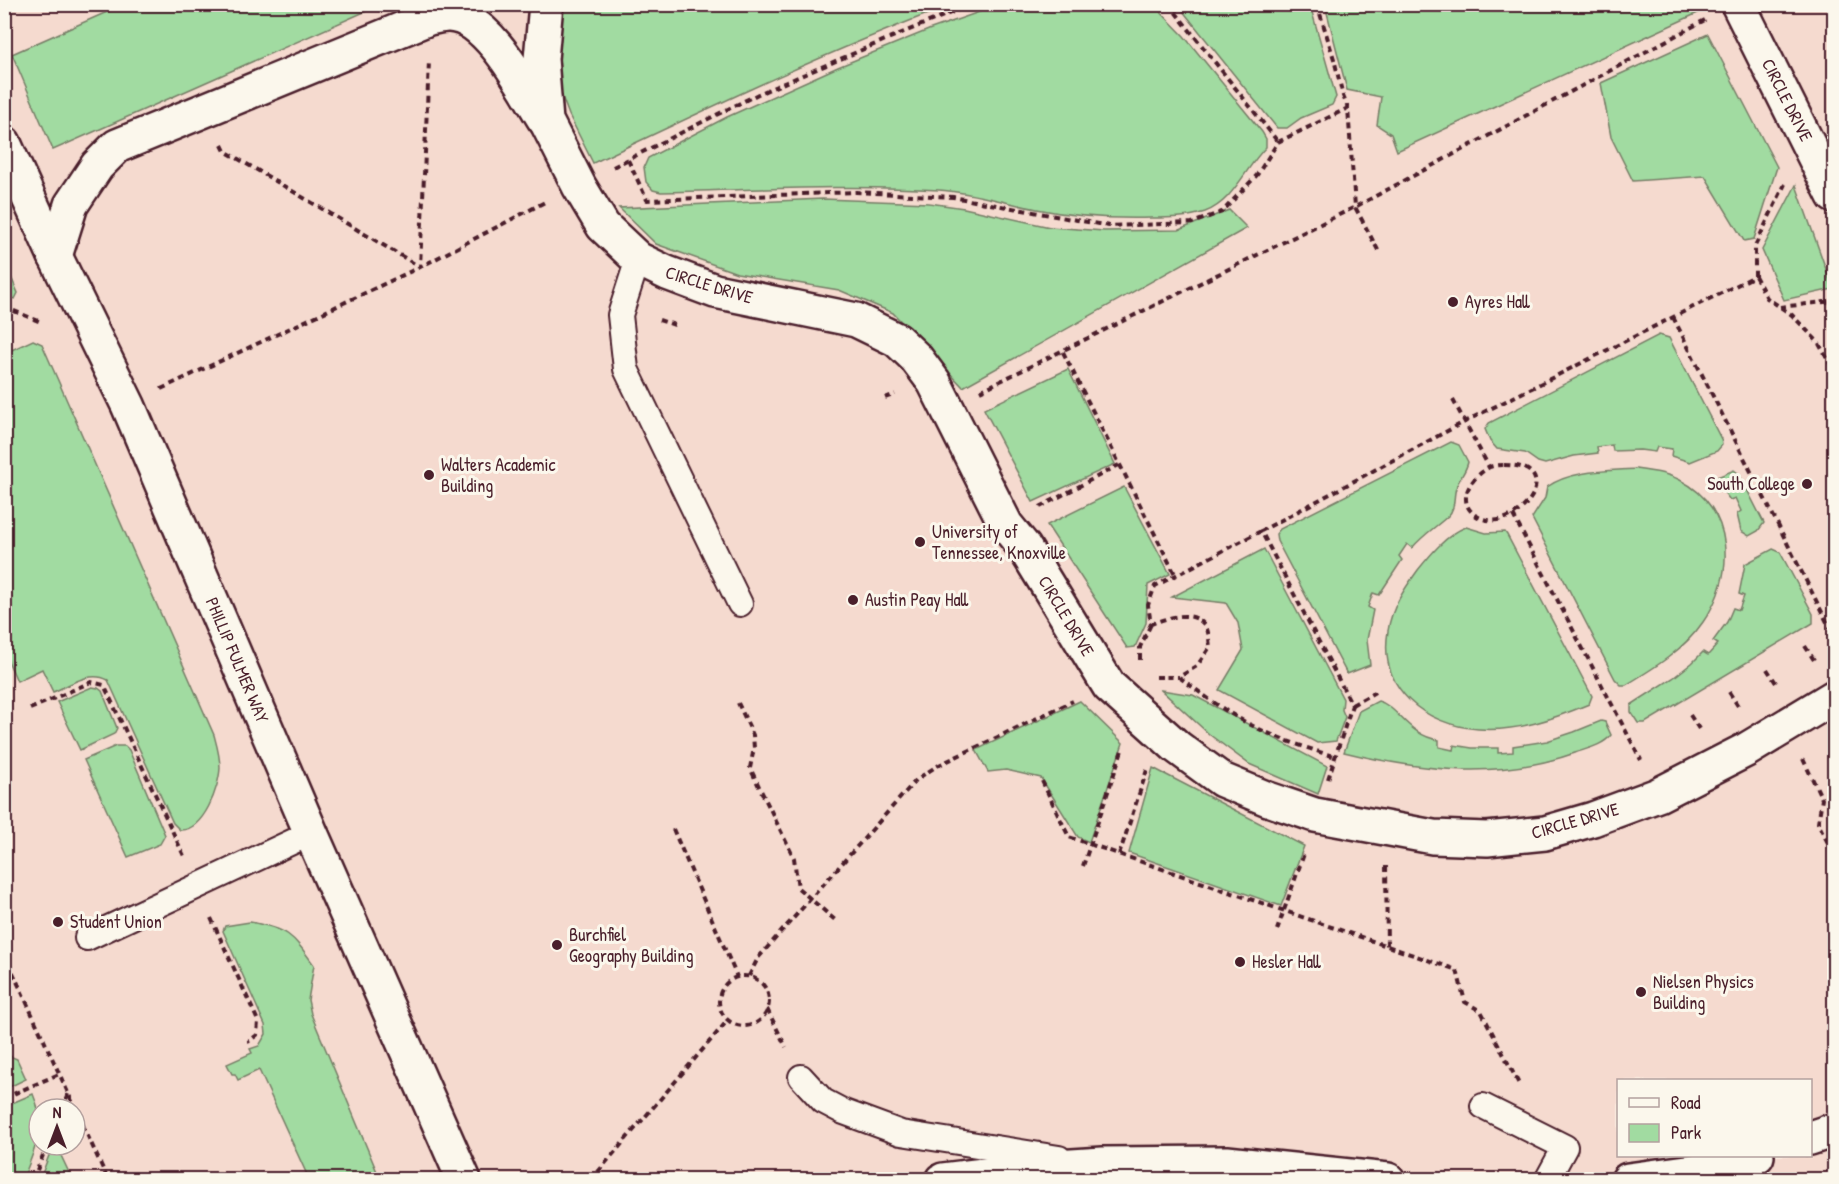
<svg xmlns="http://www.w3.org/2000/svg" width="1839" height="1184" font-family="'Patrick Hand',sans-serif">
<style>
.built{fill:#f5dacf;fill-rule:evenodd}
.green{fill:#a1dba1;stroke:#767d66;stroke-width:1.5}
.lines{fill:none;stroke-linecap:round;stroke-linejoin:round}
.lane-casing{stroke:#4a1f2b;stroke-width:28}
.street-casing{stroke:#4a1f2b;stroke-width:38}
.secondary-casing{stroke:#4a1f2b;stroke-width:38}
.path{stroke:#4a1f2b;stroke-width:4;stroke-dasharray:6 4.5;stroke-linecap:butt}
.lane{stroke:#fbf7ec;stroke-width:24}
.street{stroke:#fbf7ec;stroke-width:33}
.secondary{stroke:#fbf7ec;stroke-width:33}
.path-bridge{stroke:#4a1f2b;stroke-width:4;stroke-dasharray:6 4.5;stroke-linecap:butt}
.poi-dot{fill:#4a1f2b;stroke:#fbf7ec;stroke-width:2}
.labels{text-anchor:middle;stroke-width:6;stroke-linejoin:round;paint-order:stroke}
.street-label{font-size:18px;fill:#4a1f2b;stroke:#fbf7ec}
.poi-label{font-size:18px;fill:#4a1f2b;stroke:#fbf7ec;text-anchor:start}
</style>
<rect width="100%" height="100%" fill="#f8eadf"/>
<filter id="ink" filterUnits="userSpaceOnUse"><feTurbulence type="fractalNoise" baseFrequency=".0167" numOctaves="2"/><feDisplacementMap in="SourceGraphic" scale="12" xChannelSelector="R" yChannelSelector="G"/><feConvolveMatrix kernelMatrix="1 2 1 2 8 2 1 2 1" color-interpolation-filters="sRGB"/></filter>
<g filter="url(#ink)">
<path class="built" d="M5,5H1834V1179L5,1180ZM1618,1080H1810V1156H1618ZM39,1109H75V1145H39Z"/>
<g class="green">
<polygon points="125,4 380,4 380,5 53,150 12,54"/>
<path d="M558,5H951C828,51 711,107 593,163L569,115L556,81Z"/>
<path d="M999,5H1154L1184,36L1262,132L1266,139V147C1245,168 1234,201 1205,212C1188,218 1168,218 1151,218C1113,219 1075,217 1037,209C1005,203 972,192 939,190C847,184 754,190 661,192L653,190L646,182L644,167L648,158L727,117L838,67L931,29Z"/>
<polygon points="1178,5 1310,5 1336,97 1332,105 1301,118 1287,128 1277,128"/>
<polygon points="1698,5 1700,12 1397,151 1391,134 1377,125 1381,97 1347,90 1325,5"/>
<polygon points="1708,34 1777,167 1754,239 1744,241 1705,176 1633,181 1611,137 1601,83"/>
<polygon points="1796,185 1833,289 1784,300 1762,250"/>
<polygon points="823,199 929,203 964,208 1050,227 1104,231 1179,230 1229,210 1247,228 963,387 893,313 839,290 737,273 656,244 619,208"/>
<polygon points="4,261 18,293 15,299 5,297"/>
<polygon points="1659,335 1669,338 1721,439 1722,445 1717,451 1690,462 1671,456 1672,449 1657,447 1655,452 1640,450 1613,451 1612,445 1597,447 1598,453 1574,456 1545,464 1538,462 1525,453 1497,449 1490,441 1485,429 1489,423"/>
<path d="M33,340L42,344L214,735C217,746 220,756 220,768C219,787 204,831 180,830L173,823L108,680C90,670 70,685 53,692L42,669L17,681L5,654V353Z"/>
<polygon points="1068,369 1115,464 1033,502 984,409"/>
<path d="M1451,442L1459,445L1468,462C1466,472 1459,478 1456,488C1453,497 1456,508 1448,516C1436,527 1423,535 1412,548L1407,544L1399,556L1402,560L1379,595L1373,593L1368,607L1373,610L1367,640L1370,665L1347,674L1277,541L1276,534L1280,529Z"/>
<path d="M1636,469C1651,471 1667,473 1680,480C1735,508 1736,576 1703,622C1684,650 1654,668 1626,685H1621L1615,679L1532,518L1545,498L1547,487C1571,470 1608,471 1636,469Z"/>
<polygon points="1734,470 1739,474 1764,523 1758,531 1749,536 1741,531 1737,514 1741,511 1735,498 1730,500 1715,481 1717,477"/>
<polygon points="1124,487 1170,574 1148,585 1146,623 1135,647 1127,648 1047,525"/>
<path d="M1466,527L1486,533L1505,532L1507,535L1592,696L1589,704C1553,719 1517,732 1478,729C1425,725 1378,689 1388,631C1391,608 1405,588 1418,570C1430,555 1447,534 1466,527Z"/>
<polygon points="1264,549 1343,699 1342,710 1345,717 1336,741 1317,743 1219,690 1243,650 1238,623 1226,603 1172,597"/>
<polygon points="1773,549 1780,552 1813,614 1813,623 1645,723 1638,723 1631,712 1631,705 1673,678 1692,663 1703,652 1708,655 1718,644 1713,641 1727,622 1733,608 1739,610 1744,596 1739,594 1745,564"/>
<polygon points="92,687 98,688 102,691 117,728 114,734 80,750 57,702"/>
<polygon points="1161,690 1193,695 1327,766 1318,794 1249,764 1210,735"/>
<polygon points="1080,701 1123,743 1089,842 1078,837 1041,778 1006,770 988,772 976,750"/>
<path d="M1378,701C1397,705 1408,736 1439,740V747L1453,750L1454,745L1472,748H1498V753L1513,752V746L1547,741L1574,732L1601,721L1605,722L1611,735C1604,745 1586,749 1575,753C1499,780 1421,771 1344,752L1359,711Z"/>
<polygon points="116,746 125,746 129,750 165,835 160,844 128,857 84,760"/>
<polygon points="1153,768 1304,846 1281,906 1129,853"/>
<path d="M250,922C288,929 292,934 314,965L308,1000L311,1014L380,1179H309L259,1070L238,1080L235,1074H232L227,1064L252,1053L250,1049L259,1046L266,1034L265,1025L223,931L225,926Z"/>
<polygon points="5,1054 17,1059 26,1079 5,1089"/>
<path d="M33,1094C47,1125 35,1149 23,1179H5V1106Z"/>
<polygon points="53,1145 56,1145 72,1179 40,1179"/>
</g>
<g class="lines">
<defs>
<g id="lane">
<polyline points="638,259 620,315 626,369 740,604"/>
<polyline points="87,938 311,833"/>
<polyline points="801,1077 823,1101 844,1112 901,1133 1059,1158"/>
<polyline points="1483,1106 1565,1147 1547,1180"/>
</g>
<g id="street">
<polyline points="546,4 541,59 546,121 579,186 603,226 638,259 667,273 715,291 856,320 897,340 916,358 934,382 1006,525 1024,547 1109,686 1177,747 1222,780 1268,799 1315,815 1433,837 1487,839 1545,833 1593,819 1658,795 1746,750 1834,697"/>
<polyline points="1738,4 1834,196"/>
<path d="M55,256L71,205L97,166L117,146L429,18C435,17 442,15 448,15C488,15 525,89 544,119"/>
<polyline points="1810,1138 1834,1130"/>
<polyline points="943,1180 1041,1168 1103,1164 1227,1163 1388,1180"/>
<polyline points="1628,1180 1694,1171 1757,1156"/>
</g>
<polyline id="secondary" points="4,143 55,256 128,405 311,833 464,1180"/>
</defs>
<use href="#lane" class="lane-casing"/>
<use href="#street" class="street-casing"/>
<use href="#secondary" class="secondary-casing"/>
<g class="path">
<polyline points="1169,4 1278,142"/>
<polyline points="1317,4 1334,59 1343,96 1348,108"/>
<polyline points="222,145 225,151 420,267 429,61"/>
<polyline points="628,160 647,200 856,192 953,197 1109,226 1192,223 1222,212 1257,175 1278,142 1348,108 1355,207 1379,252"/>
<polyline points="613,167 758,94 904,32 973,4"/>
<polyline points="1755,276 1767,298 1792,315 1818,342 1834,371"/>
<polyline points="4,307 41,322"/>
<polyline points="1780,307 1834,301"/>
<polyline points="1673,317 1834,636"/>
<polyline points="659,320 678,326"/>
<polyline points="1063,352 1176,576"/>
<polyline points="161,389 420,267 545,202"/>
<polyline points="980,391 1355,207 1705,20"/>
<polyline points="885,398 895,394"/>
<polyline points="1453,400 1489,467"/>
<path d="M1504,465C1573,465 1513,541 1475,515C1470,511 1466,506 1466,499C1465,487 1479,472 1490,467C1494,465 1500,465 1504,465Z"/>
<polyline points="1040,507 1119,465"/>
<polyline points="1513,515 1641,760"/>
<path d="M1261,531L1155,586L1148,605L1151,624C1167,618 1194,608 1206,627C1209,632 1209,641 1210,647L1197,666L1179,677C1202,694 1224,711 1249,724C1276,738 1306,748 1336,757"/>
<polyline points="1805,646 1816,663"/>
<polyline points="1140,660 1140,647 1151,624"/>
<polyline points="1767,669 1778,686"/>
<polyline points="1156,677 1179,677"/>
<polyline points="1729,692 1740,709"/>
<polyline points="738,703 753,735 754,748 750,768 794,858 798,888 835,920"/>
<polyline points="1352,705 1375,692"/>
<polyline points="30,709 91,682 104,685 184,856"/>
<polyline points="1690,715 1701,732"/>
<polyline points="1803,759 1822,799 1818,823 1834,855"/>
<polyline points="1328,779 1352,705 1261,531 1464,422 1755,276 1755,246 1785,184"/>
<polyline points="1042,781 1069,837 1457,970 1465,1002 1481,1011 1520,1086"/>
<polyline points="673,829 737,977"/>
<polyline points="1119,855 1147,770"/>
<polyline points="1386,866 1387,946"/>
<polyline points="211,918 258,1021 257,1035 248,1042"/>
<polyline points="4,953 108,1180"/>
<polyline points="749,976 758,958 917,779 937,766 1073,701"/>
<circle cx="744" cy="1001" r="25"/>
<polyline points="767,1009 786,1047"/>
<polyline points="4,1098 59,1074"/>
<polyline points="62,1109 68,1094"/>
<polyline points="33,1180 47,1145"/>
<polyline points="591,1180 728,1020"/>
</g>
<use href="#lane" class="lane"/>
<use href="#street" class="street"/>
<use href="#secondary" class="secondary"/>
<g class="path-bridge">
<polyline points="1083,866 1122,750"/>
<polyline points="1277,930 1305,851"/>
</g>
</g>
</g>
<g class="poi-dot">
<circle cx="1453" cy="302" r="6"/>
<circle cx="429" cy="475" r="6"/>
<circle cx="1807" cy="484" r="6"/>
<circle cx="920" cy="542" r="6"/>
<circle cx="853" cy="600" r="6"/>
<circle cx="58" cy="922" r="6"/>
<circle cx="557" cy="945" r="6"/>
<circle cx="1240" cy="962" r="6"/>
<circle cx="1641" cy="992" r="6"/>
</g>
<g class="labels">
<g class="street-label">
<text transform="translate(1787 100) rotate(63)" y="6">CIRCLE DRIVE</text>
<text transform="translate(709 285) rotate(17)" y="6">CIRCLE DRIVE</text>
<text transform="translate(1066 616) rotate(59)" y="6">CIRCLE DRIVE</text>
<text transform="translate(237 660) rotate(67)" y="6">PHILLIP FULMER WAY</text>
<text transform="translate(1575 821) rotate(-16)" y="6">CIRCLE DRIVE</text>
</g>
<g class="poi-label">
<text x="1465" y="308">Ayres Hall</text>
<text x="441" y="471">Walters Academic<tspan x="441" dy="21">Building</tspan></text>
<text x="1795" y="490" text-anchor="end">South College</text>
<text x="932" y="538">University of<tspan x="932" dy="21">Tennessee, Knoxville</tspan></text>
<text x="865" y="606">Austin Peay Hall</text>
<text x="70" y="928">Student Union</text>
<text x="569" y="941">Burchfiel<tspan x="569" dy="21">Geography Building</tspan></text>
<text x="1252" y="968">Hesler Hall</text>
<text x="1653" y="988">Nielsen Physics<tspan x="1653" dy="21">Building</tspan></text>
</g>
</g>
<rect width="1839" height="1184" fill="none" stroke="#fbf7ec" stroke-width="24"/>
<rect x="12" y="12" width="1815" height="1160" fill="none" stroke="#4a1f2b" stroke-width="2" filter="url(#ink)"/>
<rect x="1617" y="1079" width="195" height="78" fill="#fbf7ec" stroke="#b4a19f" stroke-width="1.5"/>
<rect x="1629" y="1098" width="30" height="9" fill="#fbf7ec" stroke="#b4a19f" stroke-width="1.5"/>
<text x="1671" y="1109" font-size="18" fill="#4a1f2b">Road</text>
<rect x="1629" y="1124" width="30" height="18" fill="#a1dba1" stroke="#b4a19f" stroke-width="1.5"/>
<text x="1671" y="1139" font-size="18" fill="#4a1f2b">Park</text>
<g transform="translate(57 1127)"><circle r="28" fill="#fbf7ec" stroke="#b4a19f" stroke-width="1.5"/>
<path d="M0-4.5L10 22L0 15L-10 22Z" fill="#4a1f2b"/>
<text y="-9" font-size="16" font-weight="bold" text-anchor="middle" fill="#4a1f2b">N</text>
</g>
</svg>
